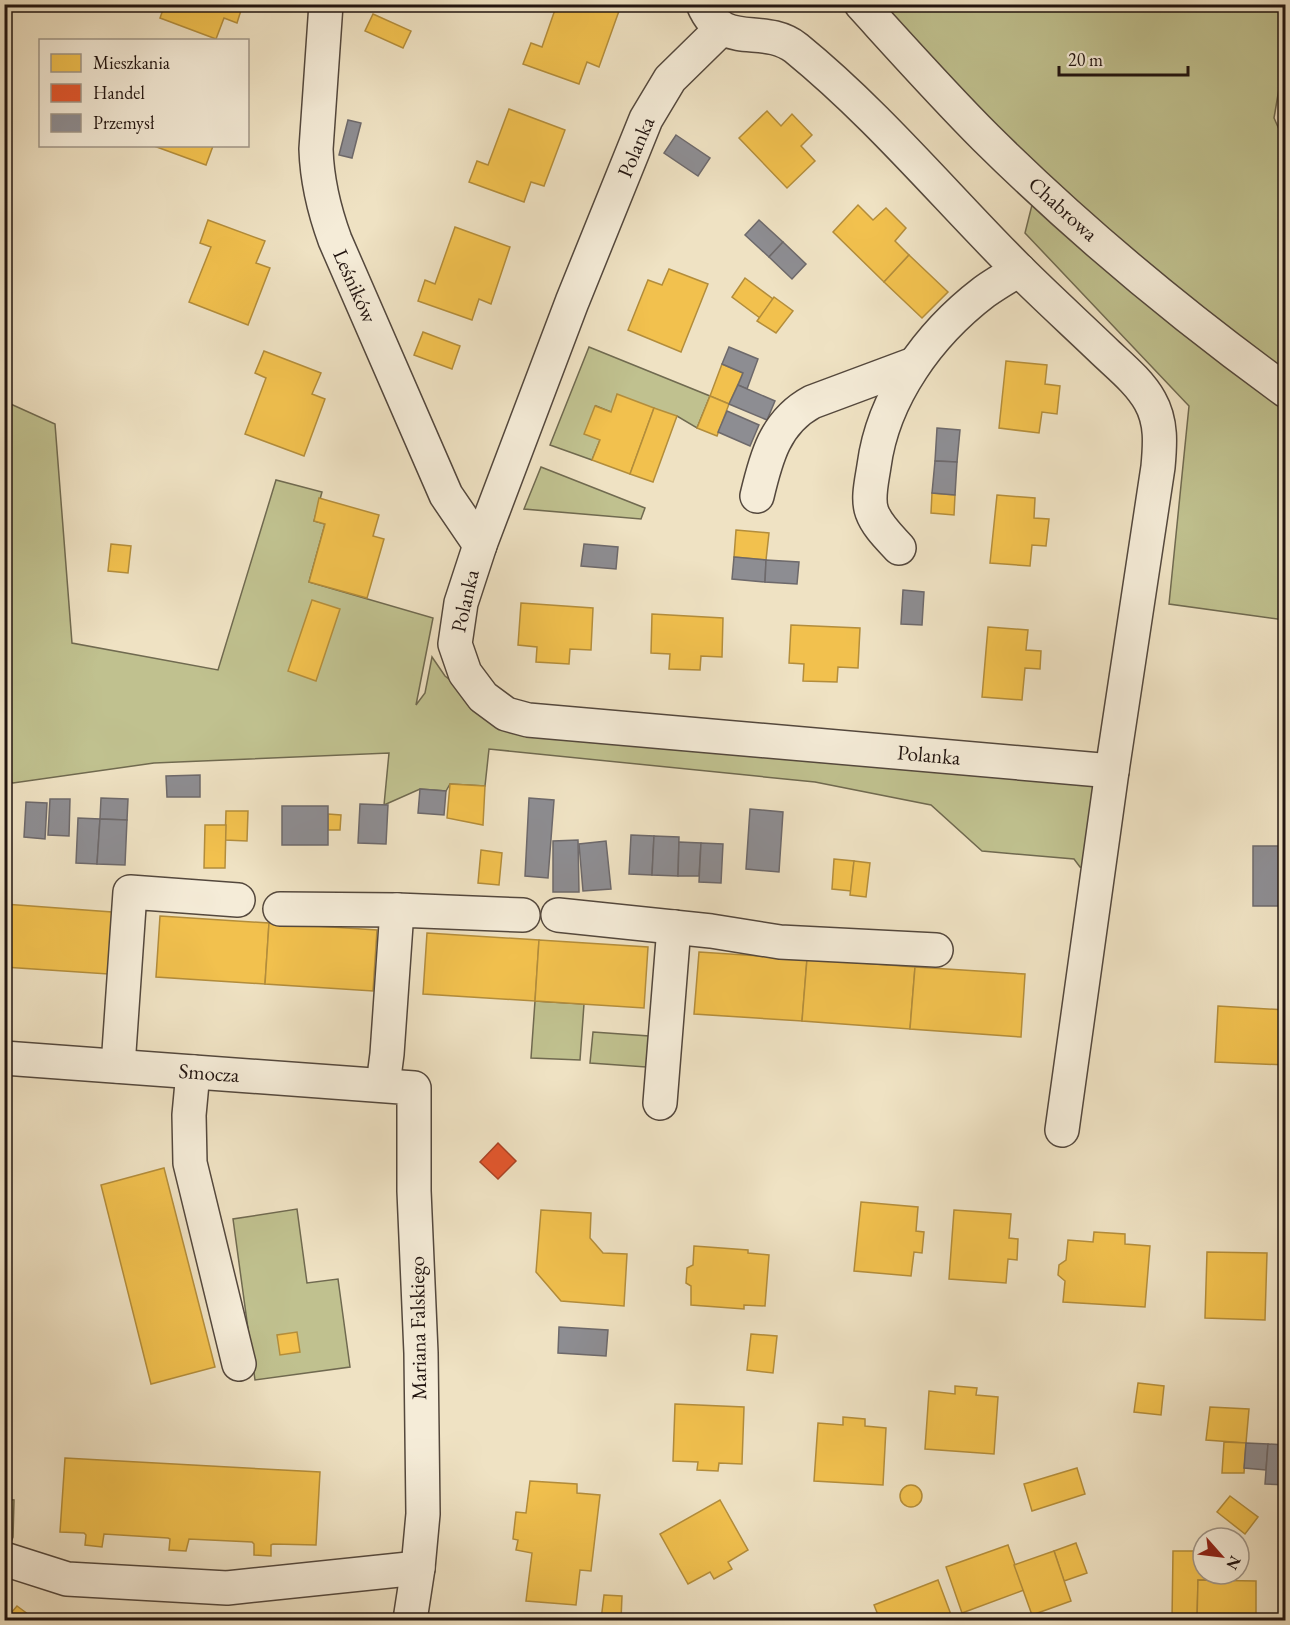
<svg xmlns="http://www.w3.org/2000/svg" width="1290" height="1625" font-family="'EB Garamond',serif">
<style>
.green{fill:#c0c18f;stroke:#706a50;stroke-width:1.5}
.homes{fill:#f2c14e;stroke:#b38d3b;stroke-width:1.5}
.shops{fill:#e4572e;stroke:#aa4325;stroke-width:1.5}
.industry{fill:#8d8d92;stroke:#6d696b;stroke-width:1.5}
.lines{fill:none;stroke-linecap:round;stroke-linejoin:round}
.minor-casing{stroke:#54483d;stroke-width:36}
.minor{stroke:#f5ecd8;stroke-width:33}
.labels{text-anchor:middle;stroke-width:6;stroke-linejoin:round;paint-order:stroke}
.street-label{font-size:21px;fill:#211410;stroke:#f5ecd8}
</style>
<rect width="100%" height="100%" fill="#efe2c3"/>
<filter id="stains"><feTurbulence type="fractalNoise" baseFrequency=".00333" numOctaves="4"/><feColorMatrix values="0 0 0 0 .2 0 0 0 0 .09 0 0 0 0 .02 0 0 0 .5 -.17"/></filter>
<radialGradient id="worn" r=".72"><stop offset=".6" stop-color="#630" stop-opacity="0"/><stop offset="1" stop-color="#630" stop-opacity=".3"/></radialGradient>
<g class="green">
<polygon points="877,5 1285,5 1285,74 1281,77 1274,118 1286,145 1285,620 1169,604 1189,406 1025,233 1039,177"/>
<polygon points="589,347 710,396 697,428 677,416 611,412 596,406 600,440 592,460 550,445"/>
<polygon points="4,401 55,424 72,643 218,670 276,480 322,492 314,521 325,524 309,582 433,618 416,705 425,693 432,657 445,676 458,686 506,714 1112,771 1098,870 1080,867 1074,859 982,851 931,805 815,782 489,749 485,786 450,784 446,791 420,789 384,805 389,753 154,763 13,783 5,780"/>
<polygon points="541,467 645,508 641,519 524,509"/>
<polygon points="535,1001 584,1004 580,1060 531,1058"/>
<polygon points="593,1032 649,1036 646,1067 590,1063"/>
<polygon points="297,1209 307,1283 338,1279 350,1367 255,1380 233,1219"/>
<polygon points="4,1499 14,1500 13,1537 11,1542 4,1545"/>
</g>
<g class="homes">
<polygon points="165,4 243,4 237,23 224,18 216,39 160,18"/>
<polygon points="557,4 600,4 619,11 599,67 587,62 579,84 523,64 531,43 542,47"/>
<polygon points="373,14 411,31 403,48 365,31"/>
<polygon points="509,109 565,130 544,186 531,182 524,202 469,182 477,161 488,165"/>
<polygon points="767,111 781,126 792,114 812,135 801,146 815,161 787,188 739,138"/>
<polygon points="154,146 213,146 206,165"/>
<polygon points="858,205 873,220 886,208 906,228 895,241 909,255 884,282 833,232"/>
<polygon points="208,220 265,241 256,263 270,268 248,325 189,302 211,247 200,243"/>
<polygon points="455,227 510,247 491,304 479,299 472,320 418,301 425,280 435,284"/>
<polygon points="909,255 948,292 922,318 884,282"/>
<polygon points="669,269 708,284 681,352 628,330 648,280 662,285"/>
<polygon points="745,278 773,299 760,318 732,297"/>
<polygon points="774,297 793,311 776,333 757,321"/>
<polygon points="423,332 460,346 452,369 414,355"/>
<polygon points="264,351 321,373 312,394 325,399 304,456 245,434 266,378 255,373"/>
<polygon points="1006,361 1047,365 1045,384 1060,386 1057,414 1042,412 1039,433 999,428"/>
<polygon points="722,364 743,373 729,404 710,396"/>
<polygon points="617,394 654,408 630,474 592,460 600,440 584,434 595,406 611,412"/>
<polygon points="710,396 729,404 717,436 697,428"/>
<polygon points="654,408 677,416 653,482 630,474"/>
<polygon points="932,493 955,495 954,515 931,513"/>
<polygon points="997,495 1035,498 1034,518 1049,519 1046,546 1032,545 1030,566 990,563"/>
<polygon points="319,498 379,515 373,536 384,539 367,598 309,582 325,524 314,521"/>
<polygon points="736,530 769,533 766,560 734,557"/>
<polygon points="111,544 131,546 128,573 108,571"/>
<polygon points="312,600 340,609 316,681 288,671"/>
<polygon points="521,603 593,608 591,650 570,649 569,664 536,662 537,647 518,645"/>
<polygon points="652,614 723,618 722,657 701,656 700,670 669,669 670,654 651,653"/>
<polygon points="791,625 860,628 858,668 838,667 837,682 803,681 804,664 789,663"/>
<polygon points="988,627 1028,630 1026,650 1041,651 1040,669 1025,668 1022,700 982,697"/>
<polygon points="450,784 485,786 483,825 447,818"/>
<polygon points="226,811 248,811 247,841 225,840"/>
<polygon points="328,814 341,815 340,830 328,830"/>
<polygon points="205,825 226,825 225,868 204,868"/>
<polygon points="481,850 502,853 499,885 478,883"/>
<polygon points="834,859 854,861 851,891 832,889"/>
<polygon points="854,861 870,863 866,897 850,895"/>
<polygon points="4,904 112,912 108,974 4,967"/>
<polygon points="160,916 269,923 265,984 156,977"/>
<polygon points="269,923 377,930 373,991 265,984"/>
<polygon points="427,933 539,940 535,1001 423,994"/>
<polygon points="539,940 648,947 644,1008 535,1001"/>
<polygon points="699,952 807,959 802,1021 694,1014"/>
<polygon points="807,959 915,967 910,1029 802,1021"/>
<polygon points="915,967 1025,974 1021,1037 910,1029"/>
<polygon points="1218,1006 1286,1010 1286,1065 1215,1062"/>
<polygon points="164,1168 215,1367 151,1384 101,1185"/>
<polygon points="861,1202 918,1207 916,1231 924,1232 922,1253 914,1252 911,1276 854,1271"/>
<polygon points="541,1210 591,1213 590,1238 603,1253 627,1254 624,1306 561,1301 536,1272"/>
<polygon points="954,1210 1011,1214 1009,1238 1018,1239 1017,1260 1008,1259 1006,1283 949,1279"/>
<polygon points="1094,1232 1125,1234 1125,1244 1150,1246 1145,1307 1063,1302 1065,1281 1058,1275 1059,1265 1066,1260 1068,1240 1093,1242"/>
<polygon points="694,1246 748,1250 748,1253 769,1255 765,1306 744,1305 744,1309 691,1305 691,1286 686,1283 687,1268 693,1265"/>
<polygon points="1207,1252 1267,1253 1265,1320 1205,1318"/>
<polygon points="297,1332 300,1352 280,1355 277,1335"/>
<polygon points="751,1334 777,1336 773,1373 747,1370"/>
<polygon points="1138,1383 1164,1386 1161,1415 1134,1412"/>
<polygon points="955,1386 977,1388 976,1395 998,1397 994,1454 925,1449 929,1391 955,1394"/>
<polygon points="675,1404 744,1407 742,1464 719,1463 718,1471 697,1470 698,1462 673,1461"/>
<polygon points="1210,1407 1249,1409 1246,1443 1206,1440"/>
<polygon points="843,1417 865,1419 865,1426 886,1428 883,1485 814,1481 818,1423 843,1425"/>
<polygon points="1224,1442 1246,1443 1244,1473 1222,1473"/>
<polygon points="65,1458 320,1472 316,1545 273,1544 271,1545 271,1556 254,1555 254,1544 252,1542 189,1539 186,1551 169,1550 170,1539 168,1538 104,1534 102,1547 85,1545 86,1535 84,1533 60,1532"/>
<polygon points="1077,1468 1085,1494 1032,1511 1024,1484"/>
<polygon points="530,1481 577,1484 577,1493 600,1495 591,1571 580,1570 576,1605 526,1601 532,1553 516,1550 518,1540 513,1539 516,1512 526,1513"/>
<circle cx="911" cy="1496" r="11"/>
<polygon points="1230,1496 1258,1517 1245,1534 1217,1512"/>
<polygon points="720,1500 748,1550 728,1562 732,1569 714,1579 710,1572 688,1584 660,1534"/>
<polygon points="1076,1543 1087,1573 1064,1581 1054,1551"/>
<polygon points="1008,1545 1024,1590 962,1613 946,1567"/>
<polygon points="1054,1551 1071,1601 1032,1615 1014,1565"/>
<polygon points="1173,1551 1203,1551 1203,1574 1208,1574 1207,1580 1198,1580 1197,1620 1172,1620"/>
<polygon points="938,1580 953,1620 880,1620 874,1605"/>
<polygon points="1198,1580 1256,1581 1256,1620 1197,1620"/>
<polygon points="604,1595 622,1596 621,1620 601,1620"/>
<polygon points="17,1606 36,1620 5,1620"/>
</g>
<polygon class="shops" points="498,1143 516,1161 498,1179 480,1162"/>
<g class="industry">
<polygon points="348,120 361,123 352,158 339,155"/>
<polygon points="676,135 710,158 698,176 664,153"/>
<polygon points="759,220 783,242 769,257 745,235"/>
<polygon points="783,242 806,264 792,279 769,257"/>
<polygon points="729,347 758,359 747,389 738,385 743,373 722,364"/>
<polygon points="738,385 775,401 767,420 729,404"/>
<polygon points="727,411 759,425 750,446 718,432"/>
<polygon points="937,428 960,430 957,462 935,461"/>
<polygon points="935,461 957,462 955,495 932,493"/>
<polygon points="584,544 618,547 616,569 581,566"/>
<polygon points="734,557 766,560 765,582 732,579"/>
<polygon points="766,560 799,562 797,584 765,582"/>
<polygon points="903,590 924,592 922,625 901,624"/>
<polygon points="200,775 200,797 167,797 166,776"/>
<polygon points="420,789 446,791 444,815 418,813"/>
<polygon points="101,798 128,799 127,820 100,819"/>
<polygon points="529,798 554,800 548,878 525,876"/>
<polygon points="50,799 70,799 69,836 48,835"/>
<polygon points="26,802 47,803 45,839 24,837"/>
<polygon points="360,804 388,805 386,844 358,843"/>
<rect x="282" y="806" width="46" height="39"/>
<polygon points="750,809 783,812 779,872 746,869"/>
<polygon points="78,818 100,819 97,864 76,863"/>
<polygon points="100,819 127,820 125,865 97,864"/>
<polygon points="631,835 654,836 652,875 629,874"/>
<polygon points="654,836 679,837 678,876 652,875"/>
<polygon points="578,840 579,892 553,892 553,841"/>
<polygon points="606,841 611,889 583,891 579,844"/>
<polygon points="679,842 701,843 699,876 678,876"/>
<polygon points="701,843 723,844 721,883 699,882"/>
<rect x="1253" y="846" width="33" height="60"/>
<polygon points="559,1327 608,1330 606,1356 558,1353"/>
<polygon points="1246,1443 1268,1444 1266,1470 1244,1468"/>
<polygon points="1268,1444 1286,1445 1286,1485 1265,1484"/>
</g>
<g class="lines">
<defs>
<g id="minor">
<path d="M326,4L316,149C317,182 324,210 335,240L446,495L480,545"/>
<path d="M703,4C723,52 762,22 796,48C877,114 945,196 1018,269C1047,298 1078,326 1107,354C1122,368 1140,383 1150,401C1162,422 1160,445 1158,467L1112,771L1062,1130"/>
<path d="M861,4C902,49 943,95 986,138C1079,230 1180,314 1286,391"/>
<polyline points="721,29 670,79 646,119 572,302 480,545 461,603 455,644 465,673 483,697 506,714 528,720 1112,771"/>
<path d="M757,496C766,458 775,422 812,402L914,364"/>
<path d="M899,548C890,538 877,526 872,512C867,499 872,480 874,466C883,397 929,334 984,292C995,284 1007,277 1019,270"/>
<polyline points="280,909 397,910"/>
<polyline points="558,915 711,931 780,942 936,950"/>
<polyline points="4,1058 414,1088 414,1191 421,1353 423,1514 418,1568 410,1620"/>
<polyline points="118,1066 130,892 238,900"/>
<polyline points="193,1072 189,1115 190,1163 239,1364"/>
<polyline points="383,1085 387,1054 397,910 523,915"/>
<polyline points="660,1103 674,927"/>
<polyline points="4,1559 67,1579 227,1588 418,1568"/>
</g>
</defs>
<use href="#minor" class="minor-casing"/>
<use href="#minor" class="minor"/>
</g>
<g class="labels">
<g class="street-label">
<text transform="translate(636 147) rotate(-67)" y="7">Polanka</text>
<text transform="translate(1063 209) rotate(42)" y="7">Chabrowa</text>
<text transform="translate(355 286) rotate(66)" y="7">Leśników</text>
<text transform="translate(465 601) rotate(-77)" y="7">Polanka</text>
<text transform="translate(929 755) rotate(5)" y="7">Polanka</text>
<text transform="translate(209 1073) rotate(4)" y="7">Smocza</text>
<text transform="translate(418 1328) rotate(-91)" y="7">Mariana Falskiego</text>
</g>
</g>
<rect width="1290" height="1625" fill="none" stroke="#efe2c3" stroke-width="24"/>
<rect x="6" y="6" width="1278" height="1613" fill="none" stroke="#211410" stroke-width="3"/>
<rect x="12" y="12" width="1266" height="1601" fill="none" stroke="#211410" stroke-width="1.5"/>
<rect x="39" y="39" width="210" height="108" fill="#f5ecd8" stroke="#a09688" stroke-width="1.5"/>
<rect x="51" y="54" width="30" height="18" fill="#f2c14e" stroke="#a09688" stroke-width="1.5"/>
<text x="93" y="69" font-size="18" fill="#211410">Mieszkania</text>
<rect x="51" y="84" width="30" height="18" fill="#e4572e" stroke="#a09688" stroke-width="1.5"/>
<text x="93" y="99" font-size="18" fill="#211410">Handel</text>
<rect x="51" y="114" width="30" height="18" fill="#8d8d92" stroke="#a09688" stroke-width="1.5"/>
<text x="93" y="129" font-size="18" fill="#211410">Przemysł</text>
<g transform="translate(1221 1556) rotate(118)"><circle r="28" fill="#f5ecd8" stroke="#a09688" stroke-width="1.5"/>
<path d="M0-4.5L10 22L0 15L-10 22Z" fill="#8f2418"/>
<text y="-9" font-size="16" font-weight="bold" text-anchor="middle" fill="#211410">N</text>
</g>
<path d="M1059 66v9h129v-9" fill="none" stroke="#211410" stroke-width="3"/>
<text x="1068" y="66" font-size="18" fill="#211410" stroke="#f5ecd8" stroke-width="4.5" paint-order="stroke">20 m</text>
<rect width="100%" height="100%" filter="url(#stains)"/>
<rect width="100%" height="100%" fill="url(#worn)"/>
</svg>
